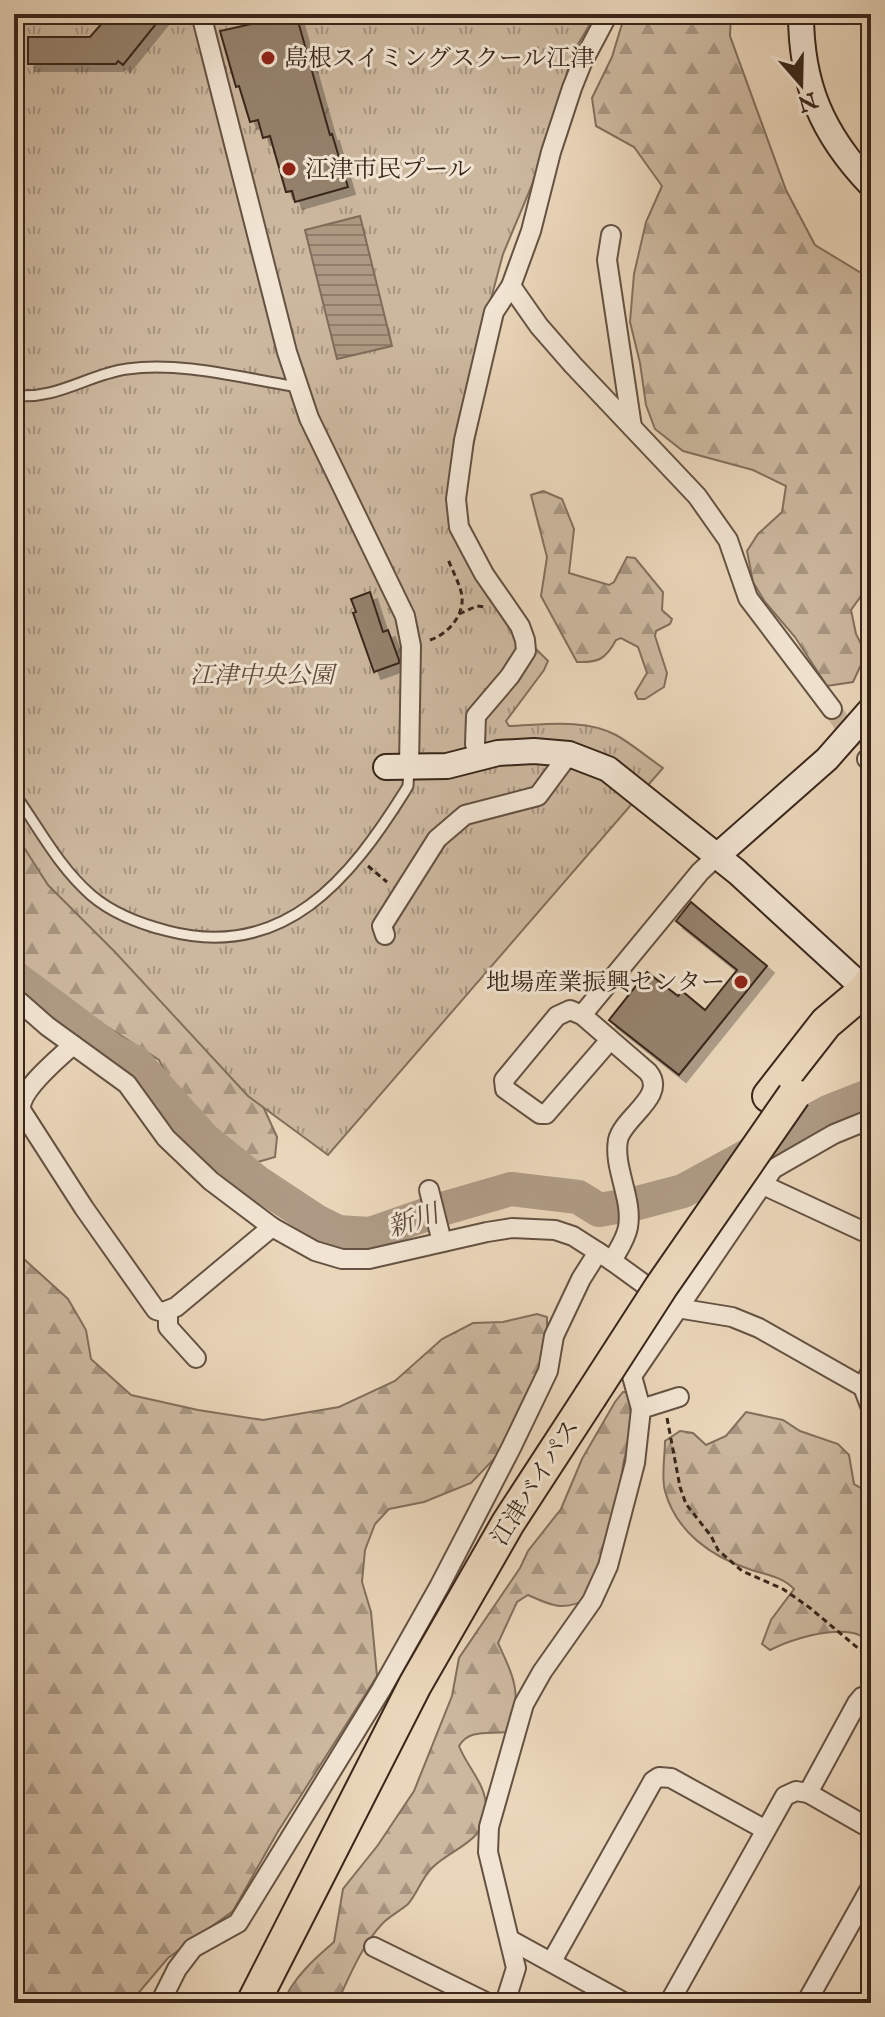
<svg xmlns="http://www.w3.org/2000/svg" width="885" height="2017" font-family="'IM FELL English','Noto Serif JP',serif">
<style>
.forest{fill:url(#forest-firs);stroke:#826f5c;stroke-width:2}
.park{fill:url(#park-tufts);stroke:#826f5c;stroke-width:2}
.water{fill:url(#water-rules);stroke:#7f6c5a;stroke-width:2}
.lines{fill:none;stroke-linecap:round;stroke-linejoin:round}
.river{stroke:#ae9a84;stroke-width:34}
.building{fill:#95826d;stroke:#39261a;stroke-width:2;filter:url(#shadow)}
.street-tunnel{stroke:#c7b39a;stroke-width:18;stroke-dasharray:18 9;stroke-linecap:butt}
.lane-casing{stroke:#655242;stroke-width:13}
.street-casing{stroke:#655242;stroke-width:22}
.secondary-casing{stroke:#39261a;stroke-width:28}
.highway-casing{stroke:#39261a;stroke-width:36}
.path{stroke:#39261a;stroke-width:3;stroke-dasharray:6 4;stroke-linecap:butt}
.lane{stroke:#f1e4d2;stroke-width:9}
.street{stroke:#f1e4d2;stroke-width:18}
.secondary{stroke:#f1e4d2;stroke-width:24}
.highway{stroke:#ead6ba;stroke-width:32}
.highway-bridge-casing{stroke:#39261a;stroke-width:36;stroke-linecap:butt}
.highway-bridge{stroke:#ead6ba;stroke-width:32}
.poi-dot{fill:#8f2418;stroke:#f1e4d2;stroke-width:3}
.labels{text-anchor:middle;stroke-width:6;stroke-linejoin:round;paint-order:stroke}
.poi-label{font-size:24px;fill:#39261a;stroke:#f1e4d2;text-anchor:start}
.park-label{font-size:24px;font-style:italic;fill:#5e4a3b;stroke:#f1e4d2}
.street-label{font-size:24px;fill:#39261a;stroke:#f1e4d2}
.water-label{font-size:26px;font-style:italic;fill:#5c493a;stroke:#f1e4d2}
</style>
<defs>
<pattern id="forest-firs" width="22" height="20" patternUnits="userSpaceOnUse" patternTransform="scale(2)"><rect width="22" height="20" fill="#ccb89f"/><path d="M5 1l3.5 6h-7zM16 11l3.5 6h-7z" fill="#a79581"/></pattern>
<pattern id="park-tufts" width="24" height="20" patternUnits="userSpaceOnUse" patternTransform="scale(2)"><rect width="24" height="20" fill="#ccb89f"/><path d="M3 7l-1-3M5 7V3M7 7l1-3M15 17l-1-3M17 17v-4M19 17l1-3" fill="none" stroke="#a79581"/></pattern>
<pattern id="water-rules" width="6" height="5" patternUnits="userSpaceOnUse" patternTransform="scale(2)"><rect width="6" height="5" fill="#ae9a84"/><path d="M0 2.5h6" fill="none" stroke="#8f7d6b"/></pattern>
<filter id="shadow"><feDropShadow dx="7" dy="7" stdDeviation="0" flood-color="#0004"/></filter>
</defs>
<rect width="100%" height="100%" fill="#ead6ba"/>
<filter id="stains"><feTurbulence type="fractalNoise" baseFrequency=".0025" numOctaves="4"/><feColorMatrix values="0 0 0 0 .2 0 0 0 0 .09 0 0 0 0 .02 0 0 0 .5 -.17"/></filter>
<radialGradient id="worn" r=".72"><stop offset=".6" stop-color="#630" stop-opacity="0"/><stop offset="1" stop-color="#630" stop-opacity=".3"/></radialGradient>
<g class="forest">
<polygon points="625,14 731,14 730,36 786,190 815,245 871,279 871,582 851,610 856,634 866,654 853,682 827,686 795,637 765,602 753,582 747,551 758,534 782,512 786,486 753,470 683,451 655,429 646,405 640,363 630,322 634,274 646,222 662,186 634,147 596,126 592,98 612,57"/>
<path d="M543,491L562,499L574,529L569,573L609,585L614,582L627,557L635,558L663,592L662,610L672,619L670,624L656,631L655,636L667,673L664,687L645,699H638L635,693L647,673L638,647L621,638L616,640C606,659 598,663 577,662L541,596L547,557L531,495Z"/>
<polygon points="14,809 257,1093 277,1137 275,1157 251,1164 224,1149 200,1123 175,1092 159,1060 35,981 14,964"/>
<polygon points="14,1250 68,1299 86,1330 91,1359 131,1395 198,1410 263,1420 339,1407 395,1381 442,1339 473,1323 503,1322 537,1314 547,1317 547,1331 539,1374 495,1458 471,1483 424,1502 389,1509 375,1524 365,1550 362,1582 371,1612 377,1676 277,1833 233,1911 168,1958 130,2003 14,2003"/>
<path d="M623,1392H627L634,1429L624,1460L615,1515L592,1596C566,1612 554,1607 528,1595L517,1602L498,1643C514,1678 524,1696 506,1732C488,1734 469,1729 459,1746C467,1767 486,1784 486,1807C486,1843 451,1848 432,1868C421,1879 417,1894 408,1904C400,1911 390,1916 383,1923C362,1945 350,1975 337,2003H283C293,1978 314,1959 334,1942L343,1889L378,1845L414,1791L452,1696L459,1658L520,1568L528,1551L561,1509L582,1459L615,1402Z"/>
<path d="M746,1412L783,1420L800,1431L838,1444L849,1455L854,1484L871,1494V1641C866,1639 859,1634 853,1633C828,1628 792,1639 770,1650L762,1644L771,1620L794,1589C782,1576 765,1575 749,1569C712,1557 676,1532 665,1491C661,1477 665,1457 665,1441L680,1431L693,1433L706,1445L726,1436Z"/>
</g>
<path class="park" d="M14,14H596L574,51L532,185L503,254L488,310L496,332L463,496L467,522L477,548L531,631L535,648L548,661L544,670L506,721L509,726C542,725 585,718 616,735C632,744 647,757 663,768L328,1155L248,1096L115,952L48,885L14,832Z"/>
<polygon class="water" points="360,216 392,346 337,359 305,230"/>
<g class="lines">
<polyline class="river" points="14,977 113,1051 136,1063 205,1140 257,1182 316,1221 338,1232 370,1234 442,1209 511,1189 578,1197 599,1210 634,1204 683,1191 830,1111 871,1095"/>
</g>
<g class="building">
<polygon points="110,14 164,14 123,65 118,61 116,64 28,64 28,37 90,37"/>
<polygon points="267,14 296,14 330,135 332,134 348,187 295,202 292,191 286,192 270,136 263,138 258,120 250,122 239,86 236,87 220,31 269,20"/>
<polygon points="370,592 383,632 388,630 399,660 399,663 374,672 353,613 356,612 351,599"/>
<polygon points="691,902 767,966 679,1075 609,1020 647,972 678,996 682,991 705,1010 737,970 676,921"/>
</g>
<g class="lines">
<polyline class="street-tunnel" points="832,709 867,759"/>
<defs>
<g id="lane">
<path d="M14,395C55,401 89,374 127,369C182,361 245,379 299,387"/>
<path d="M14,793C39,828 58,866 91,895C113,914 140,924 168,931C284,961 350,879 405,791L408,786L409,767"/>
</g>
<g id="street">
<polyline points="201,14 287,352 309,418 405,616 411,646 409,767"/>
<polyline points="611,235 607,260 632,427"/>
<polyline points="511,286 539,326 573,365 697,496 728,540 748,598 832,709"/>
<polyline points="479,757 475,744 476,716 510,676 526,651 525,640 520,626 484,574 459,527 456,499 464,440 494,312 511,286 531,231 551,152 572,88 582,63 608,14"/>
<polyline points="867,759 871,763"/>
<polyline points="385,935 382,926 437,839 465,815 538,796 569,754"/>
<polyline points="14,997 47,1026 127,1084 166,1138 211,1181 272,1227 315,1251 342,1259 369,1259 487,1232 512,1228 555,1230 573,1236 612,1261 677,1308 732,1317 759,1328 863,1387 871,1371"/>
<polyline points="582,1015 700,872 717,856"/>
<path d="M610,1040L546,1114H540L505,1089L504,1080L557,1016L570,1010L582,1015L648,1072C668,1096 623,1117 618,1140C613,1168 633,1198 628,1227C626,1239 618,1250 612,1261"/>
<path d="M73,1045C58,1059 19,1090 21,1110L84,1208L156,1310L163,1312L176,1307L272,1227"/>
<polyline points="761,1184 871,1235"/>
<polyline points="429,1190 442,1242"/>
<polyline points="168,1312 168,1327 196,1358"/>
<polyline points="863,1387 871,1408"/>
<polyline points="641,1409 679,1397"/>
<polyline points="808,1793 857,1703 862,1697 871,1694"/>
<polyline points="512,1941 625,2003"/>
<polyline points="374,1947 488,2003"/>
<polyline points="552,1961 653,1781 659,1777 671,1778 764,1829"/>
<polyline points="160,2003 177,1969 193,1948 238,1923 381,1690 439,1587 511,1448 548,1371 554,1336 581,1279 598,1252"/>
<polyline points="505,2003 516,1968 488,1852 489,1827 524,1704 542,1672 592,1601 608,1566 635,1463 641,1409 632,1376 773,1169 834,1134 871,1119"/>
<polyline points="669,2003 785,1796 796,1791 808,1793 871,1829"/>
<polyline points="806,2003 871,1887"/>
</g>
<g id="secondary">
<path d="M801,14C801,84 822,134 871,185"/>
<polyline points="386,767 447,766 498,753 534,751 569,754 608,769 737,872 871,995"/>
<polyline points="717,856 827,759 871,709"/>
</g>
<g id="highway">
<polyline points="769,1096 826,1023 865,990 871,981"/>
<polyline points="253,2003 415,1685 508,1523 590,1397"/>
</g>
</defs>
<use href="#lane" class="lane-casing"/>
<use href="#street" class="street-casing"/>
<use href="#secondary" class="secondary-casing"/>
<use href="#highway" class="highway-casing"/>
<g class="path">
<polyline points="459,614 477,606 485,607"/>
<path d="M430,640C448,634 464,616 462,596C460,584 452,570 448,559"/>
<polyline points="368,866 387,882"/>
<polyline points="667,1418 680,1487 686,1504 711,1536 718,1550 742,1571 783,1589 810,1608 871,1659"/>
</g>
<use href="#lane" class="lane"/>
<use href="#street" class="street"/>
<use href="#secondary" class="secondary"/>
<use href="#highway" class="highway"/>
<defs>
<polyline id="highway-bridge" points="590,1397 661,1287 794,1095"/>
</defs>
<use href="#highway-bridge" class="highway-bridge-casing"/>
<use href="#highway-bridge" class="highway-bridge"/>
</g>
<g class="poi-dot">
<circle cx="268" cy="58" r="8"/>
<circle cx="289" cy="169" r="8"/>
<circle cx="741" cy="982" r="8"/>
</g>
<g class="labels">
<g class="poi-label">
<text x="284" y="66">島根スイミングスクール江津</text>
<text x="305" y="177">江津市民プール</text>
<text x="725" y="990" text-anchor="end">地場産業振興センター</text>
</g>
<g class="park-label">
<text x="262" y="683">江津中央公園</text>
</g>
<g class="street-label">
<text transform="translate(535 1482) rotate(-58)" y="8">江津バイパス</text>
</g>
<g class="water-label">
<text transform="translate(413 1220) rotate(-18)" y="9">新川</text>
</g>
</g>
<rect width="885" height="2017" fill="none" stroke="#ead6ba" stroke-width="48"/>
<rect x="16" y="16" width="853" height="1985" fill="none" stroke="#39261a" stroke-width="4"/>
<rect x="24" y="24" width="837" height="1969" fill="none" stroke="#39261a" stroke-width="2"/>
<g transform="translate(801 84) rotate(160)" stroke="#f1e4d2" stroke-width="6" paint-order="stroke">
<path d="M0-6L14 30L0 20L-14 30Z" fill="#39261a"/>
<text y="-12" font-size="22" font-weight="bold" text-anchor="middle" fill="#39261a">N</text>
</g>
<rect width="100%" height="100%" filter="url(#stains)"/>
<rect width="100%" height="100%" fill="url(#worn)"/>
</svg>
